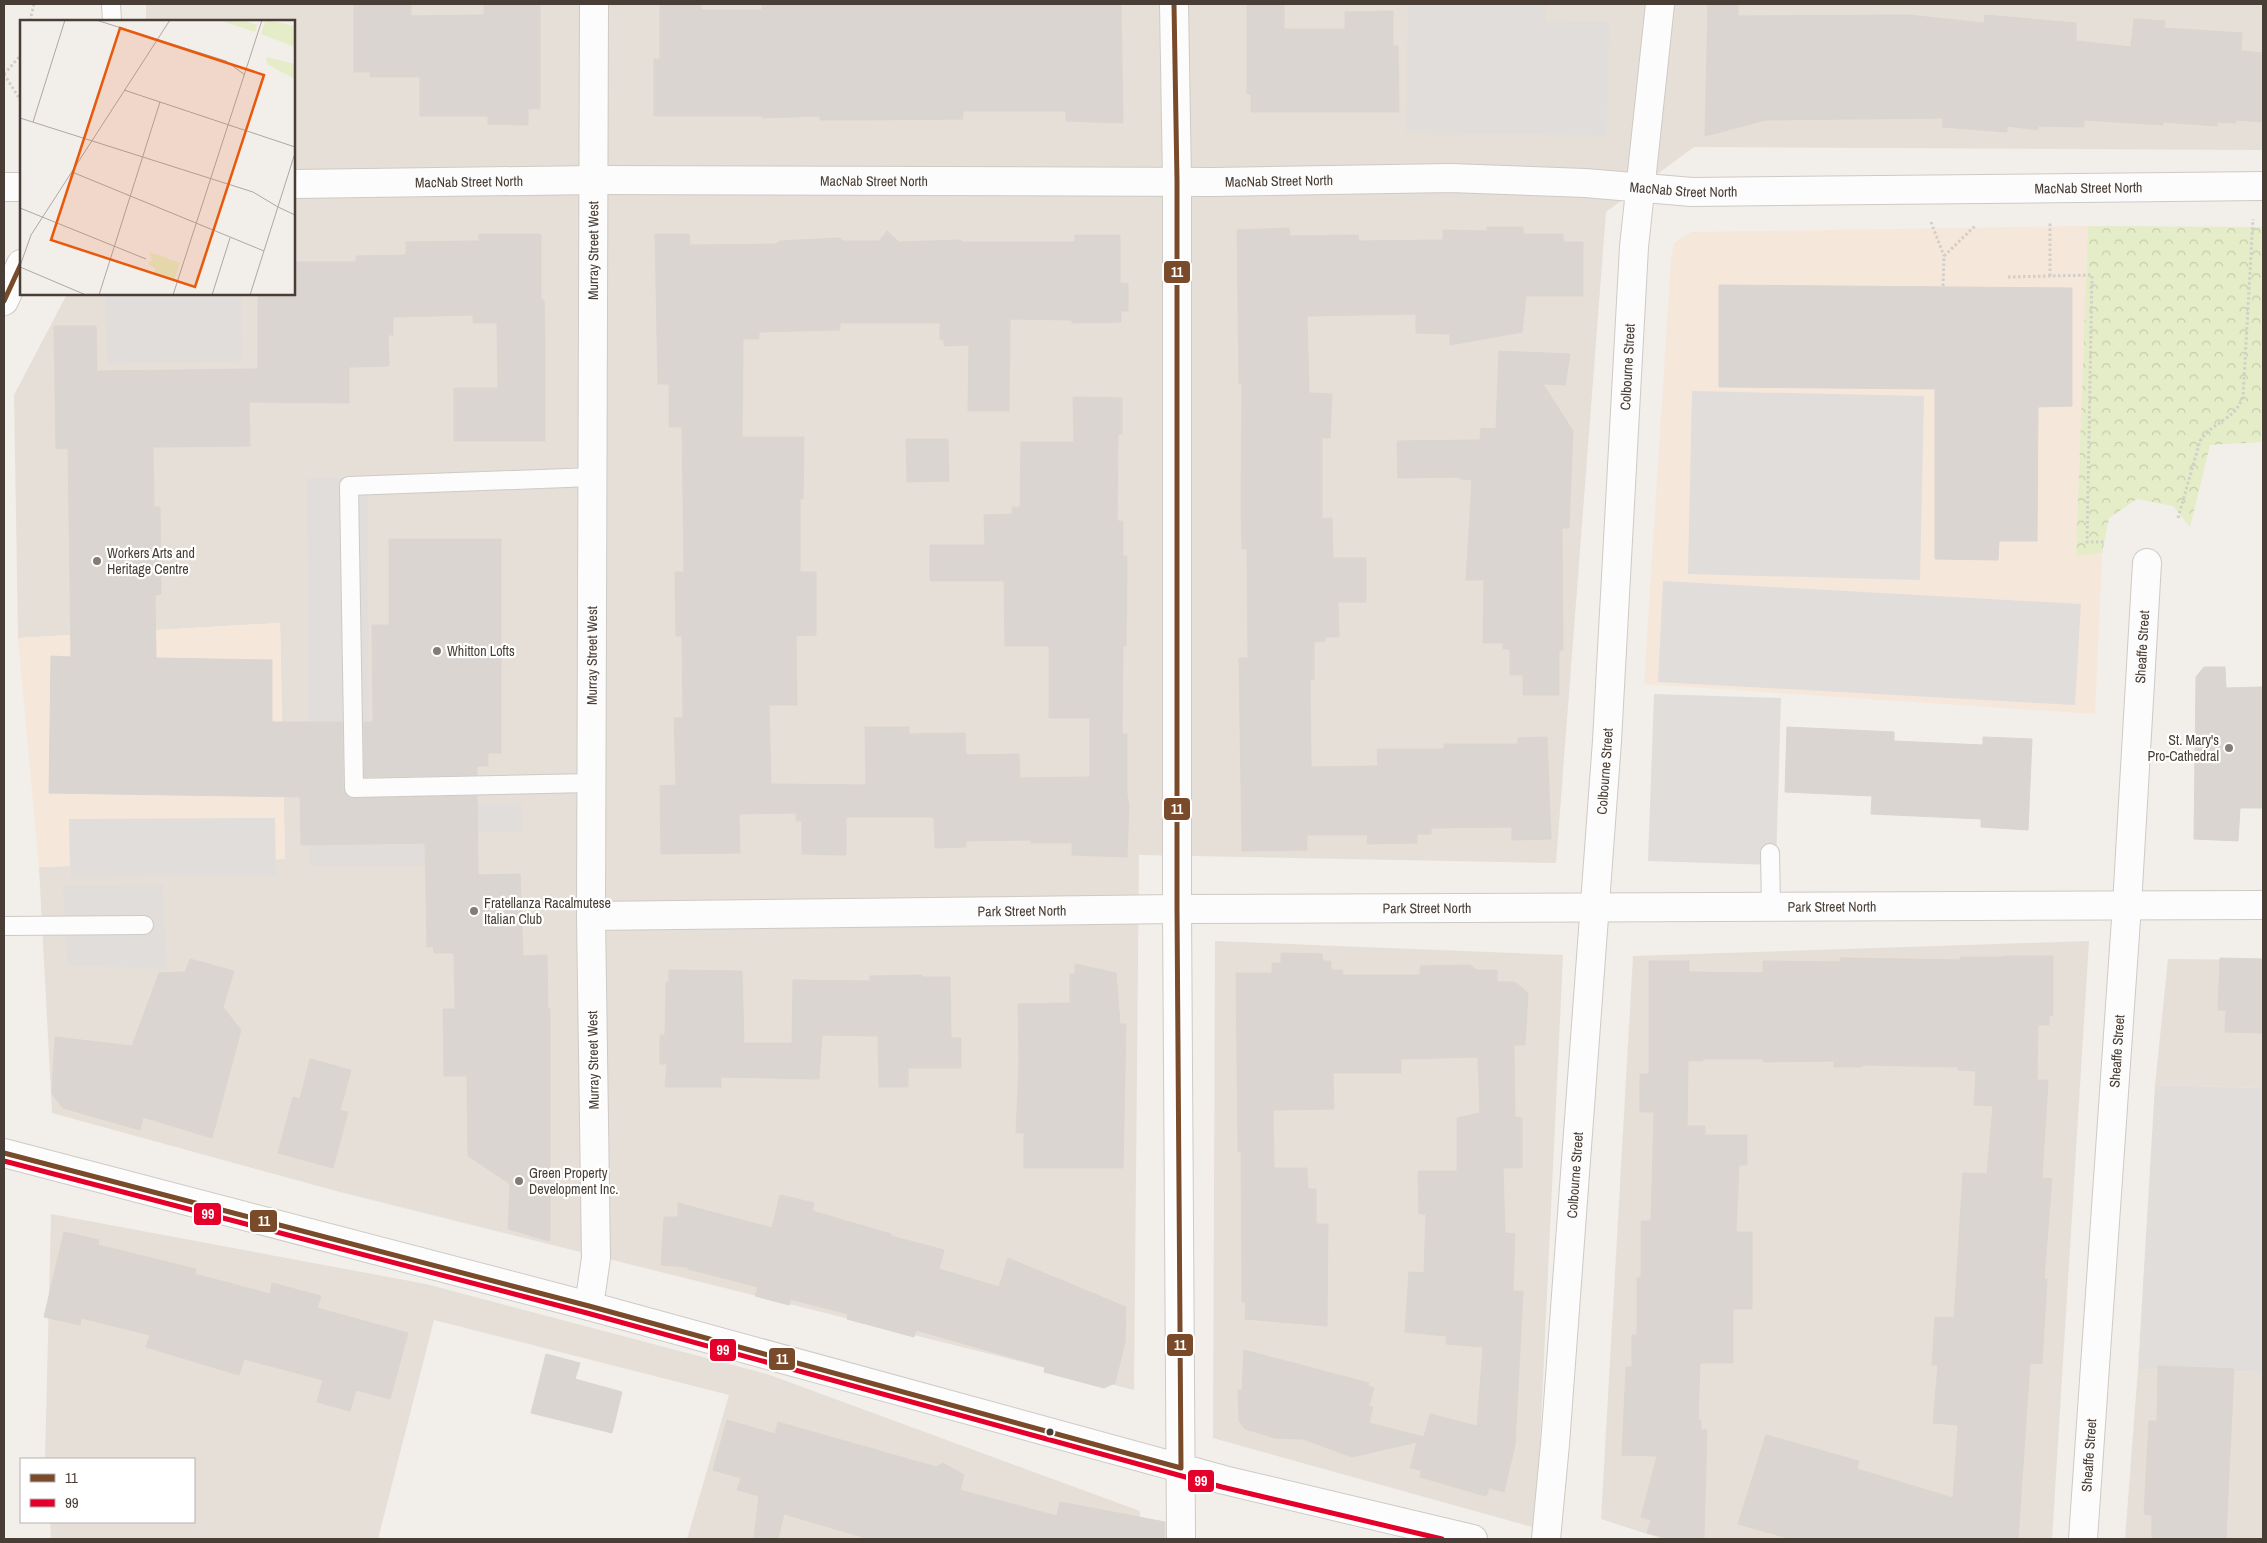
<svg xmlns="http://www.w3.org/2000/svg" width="2267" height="1543" font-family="'Archivo Narrow',sans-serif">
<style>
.residential{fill:#e6dfd7}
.commercial{fill:#f6e7db}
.park{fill:url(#park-crowns)}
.parking{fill:#e1ddda}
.building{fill:#dad5d0;stroke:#dad5cf}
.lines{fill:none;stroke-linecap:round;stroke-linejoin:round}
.service-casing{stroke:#cecac6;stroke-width:20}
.minor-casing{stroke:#cecac6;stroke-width:30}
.tertiary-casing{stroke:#cecac6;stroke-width:30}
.path{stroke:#d2cec9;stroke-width:3;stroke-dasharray:2.5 2.5;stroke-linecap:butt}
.service{stroke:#fdfcfc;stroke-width:18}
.minor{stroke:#fdfcfc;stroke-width:28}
.tertiary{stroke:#fdfcfc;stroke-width:28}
.bus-1-casing{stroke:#fff;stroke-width:9}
.bus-2-casing{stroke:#fff;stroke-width:9}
.bus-1{stroke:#7a4b2a;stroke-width:5}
.bus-2{stroke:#e4002b;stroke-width:5}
.poi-dot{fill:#847c74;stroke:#fff;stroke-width:2}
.bus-dot{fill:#483e35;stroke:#fff;stroke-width:2}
.labels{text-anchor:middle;stroke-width:4.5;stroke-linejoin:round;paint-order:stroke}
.street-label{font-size:14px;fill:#483e35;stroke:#fff}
.poi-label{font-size:14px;fill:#483e35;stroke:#fff;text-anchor:start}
.inset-road{fill:none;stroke:#aea8a2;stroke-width:1}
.view{fill:#e8590c;fill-opacity:0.15;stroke:#e8590c;stroke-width:2.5}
.inset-edge{fill:none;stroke:#483e35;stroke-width:2.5}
.line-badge{stroke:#fff;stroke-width:2}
.badge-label{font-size:14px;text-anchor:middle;font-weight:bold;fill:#fff}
</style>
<defs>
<pattern id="park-crowns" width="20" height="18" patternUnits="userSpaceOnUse" patternTransform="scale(1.25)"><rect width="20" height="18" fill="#e4edc7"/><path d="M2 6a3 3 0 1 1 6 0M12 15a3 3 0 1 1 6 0" fill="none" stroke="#c5ccac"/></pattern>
</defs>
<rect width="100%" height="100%" fill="#f2eeea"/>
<g class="residential">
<polygon points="146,4 2263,4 2263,150 1694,147 1606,212 1556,863 1139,855 1134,1390 340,1192 52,1113 39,867 285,859 280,623 18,638 14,395 67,294 294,294 294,21 146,21"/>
<polygon points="1215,941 1563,955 1536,1528 1213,1438"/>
<polygon points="2089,941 2052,1539 1663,1539 1601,1519 1633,956"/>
<polygon points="2168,959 2263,960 2263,1088 2155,1085"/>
<polygon points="51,1214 426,1284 767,1374 1140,1511 1140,1539 687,1539 729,1395 434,1320 378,1539 51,1539 50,1522 194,1522 194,1459 45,1459"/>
<polygon points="2138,1369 2263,1372 2263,1539 2125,1539"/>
</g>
<g class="commercial">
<polygon points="2088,226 2076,556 2102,553 2095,714 1644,684 1671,260 1674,243 1691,232"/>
<polygon points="280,623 285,859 39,867 18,638"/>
</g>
<polygon class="park" points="2088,226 2263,227 2263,402 2261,442 2210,445 2190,527 2173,506 2137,499 2109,518 2102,553 2076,556"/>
<g class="parking">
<polygon points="1408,4 1546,4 1546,21 1609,22 1607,136 1406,132"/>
<polygon points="106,294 241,294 242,361 107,363"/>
<polygon points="1692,391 1924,396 1920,580 1688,574"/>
<polygon points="307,478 368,478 369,778 467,778 467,866 309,866"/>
<polygon points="1663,581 2081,604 2075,705 1658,682"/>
<polygon points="1654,694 1781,698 1776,865 1648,861"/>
<polygon points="476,804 522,804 522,832 477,832"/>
<polygon points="275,818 276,876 70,877 69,819"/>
<polygon points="163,885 166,969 67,965 63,886"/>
<polygon points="2155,1085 2263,1088 2263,1372 2138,1369"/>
</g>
<g class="building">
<polygon points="354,4 411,4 411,16 484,15 484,4 540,4 540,109 528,109 528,125 488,124 488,116 420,116 420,77 370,77 370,72 354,72"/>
<polygon points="660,4 701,4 701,10 762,10 762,4 1121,4 1123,123 1066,121 1066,111 963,111 963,119 852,120 820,120 820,116 762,118 762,116 654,116 654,59 660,59"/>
<polygon points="1247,4 1284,4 1284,29 1345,29 1345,12 1393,11 1393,46 1398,46 1399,112 1251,112 1251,94 1247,94"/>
<polygon points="1708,4 1738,4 1738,16 1908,15 1984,23 1985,15 2076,23 2076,41 2131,47 2134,19 2165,21 2164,28 2242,33 2241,51 2263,53 2263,122 2236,120 2236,123 2217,122 2217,126 2163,122 2163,125 2084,120 2084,127 2038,126 2038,130 2007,126 2007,132 1942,127 1943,118 1766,120 1705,136"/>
<polygon points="1487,227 1523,227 1523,234 1563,234 1563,242 1583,242 1583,296 1526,296 1522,332 1450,345 1450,334 1416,333 1416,314 1307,316 1309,393 1332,394 1330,438 1322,438 1322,519 1332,518 1333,558 1366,558 1366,602 1338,602 1339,637 1325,637 1325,641 1314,642 1314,680 1310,680 1311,767 1378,766 1377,749 1444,749 1444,744 1518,744 1518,738 1547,737 1551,839 1512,840 1512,827 1431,828 1431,834 1417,834 1417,843 1367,844 1368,835 1307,835 1307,850 1242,851 1239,658 1248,658 1247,549 1242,549 1241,509 1242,384 1239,384 1237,230 1289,228 1290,236 1358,235 1359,241 1443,240 1443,230 1487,231"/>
<polygon points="887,231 899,242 961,240 961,242 1075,242 1075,235 1120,235 1120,283 1128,283 1128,311 1121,311 1121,322 1072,323 1072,320 1010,319 1009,411 968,411 969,345 944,346 944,340 940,340 940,323 840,323 840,330 759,332 759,339 743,339 742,437 804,437 803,499 800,499 800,572 816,572 816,635 796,636 797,705 769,705 771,784 866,785 865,727 909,727 909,734 965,733 966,755 1019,754 1020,778 1090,777 1090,718 1049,718 1049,646 1005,646 1004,581 930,581 930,545 985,545 984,515 1012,514 1012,507 1020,507 1021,442 1074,442 1073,397 1122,398 1122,434 1118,434 1117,521 1123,521 1123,556 1127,556 1126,646 1123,646 1122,734 1127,734 1127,795 1129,805 1127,857 1072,855 1072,843 1031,843 1031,840 966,841 966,847 935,848 934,817 846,817 846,855 802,854 802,821 796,821 796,813 739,814 740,853 661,854 660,786 676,785 674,718 683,718 682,636 676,636 675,572 684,572 682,427 669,427 669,384 658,384 655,234 689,234 690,245 776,244 780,241 840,238 843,241 879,241"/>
<polygon points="479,234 541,234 541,300 544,300 545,349 545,441 454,441 454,388 498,388 497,323 473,323 473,315 393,317 393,335 388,335 389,366 349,367 349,403 249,402 250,446 153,447 154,507 160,507 161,594 155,595 156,658 272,660 272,722 342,722 343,788 349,797 477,796 478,875 520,874 523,956 547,955 548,1009 550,1009 550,1241 508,1229 510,1184 468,1156 467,1076 444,1076 443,1009 455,1009 454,953 434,953 433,946 427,947 425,843 301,845 300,797 49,793 51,656 71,657 68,448 56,449 54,326 96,326 97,371 258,369 258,294 294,294 294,262 356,262 356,256 406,255 406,242 479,241"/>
<polygon points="1719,285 2072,288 2072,406 2038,407 2037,541 1999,541 1998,560 1935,559 1935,389 1719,387"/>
<polygon points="1499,351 1570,354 1565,385 1543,384 1573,431 1569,528 1562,528 1563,650 1559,650 1559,695 1523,695 1523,675 1510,675 1510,649 1503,649 1503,643 1483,643 1484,580 1466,580 1472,480 1460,479 1460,477 1398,478 1397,441 1480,440 1481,428 1496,429"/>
<polygon points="906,439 948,439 949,481 907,482"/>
<polygon points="389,539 501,539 501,753 488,753 488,766 477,766 477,775 364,777 364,722 373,722 372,625 389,625"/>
<polygon points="2204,667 2225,667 2226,688 2263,687 2263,808 2240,808 2238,841 2194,839 2196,677"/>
<polygon points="1787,727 1894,732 1894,741 1983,745 1983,737 2032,739 2028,830 1981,827 1981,819 1871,814 1872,796 1785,792"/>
<polygon points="1281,953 1322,954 1323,961 1331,961 1331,970 1342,970 1343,975 1420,975 1420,966 1470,965 1476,970 1497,970 1497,982 1515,982 1528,993 1525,1045 1514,1045 1515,1117 1522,1118 1522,1168 1503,1168 1505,1233 1515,1234 1513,1291 1523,1291 1515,1445 1504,1492 1489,1488 1486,1496 1420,1477 1421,1470 1410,1468 1417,1442 1352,1457 1303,1439 1275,1438 1245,1429 1239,1421 1238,1390 1242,1390 1244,1350 1369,1383 1368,1386 1374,1388 1369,1406 1373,1407 1369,1423 1424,1437 1430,1414 1477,1426 1483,1347 1446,1344 1447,1336 1405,1332 1409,1272 1424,1273 1426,1214 1419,1214 1418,1171 1457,1171 1457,1118 1480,1113 1478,1057 1401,1059 1401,1073 1333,1073 1334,1109 1273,1110 1274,1168 1307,1168 1308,1189 1316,1189 1316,1224 1328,1224 1327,1326 1245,1319 1246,1302 1242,1302 1241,1152 1238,1152 1236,973 1272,973 1272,963 1281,963"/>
<polygon points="2003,956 2053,956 2053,1015 2049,1016 2049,1025 2038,1025 2037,1080 2048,1080 2042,1178 2052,1179 2044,1279 2047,1279 2042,1364 2030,1363 2018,1539 1791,1539 1738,1524 1766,1435 1859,1461 1857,1469 1953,1498 1958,1425 1933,1423 1938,1365 1932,1365 1935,1317 1954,1318 1963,1173 1987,1174 1993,1106 1974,1105 1976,1071 1958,1070 1958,1067 1863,1065 1862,1067 1834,1067 1834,1061 1763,1062 1763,1059 1703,1059 1703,1061 1688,1061 1687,1126 1705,1126 1705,1135 1747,1135 1747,1165 1739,1165 1736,1232 1752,1232 1752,1309 1733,1309 1733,1363 1700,1363 1698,1420 1701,1420 1701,1430 1707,1430 1704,1539 1671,1539 1647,1533 1651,1520 1641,1517 1657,1456 1622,1455 1626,1367 1632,1367 1632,1335 1637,1335 1637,1278 1641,1278 1641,1221 1651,1221 1654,1112 1640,1112 1640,1074 1649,1074 1649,961 1689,961 1689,972 1763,973 1763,961 1840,962 1840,958 1960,960 1960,957 2003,957"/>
<polygon points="2220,958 2263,959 2263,1033 2225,1032 2226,1010 2218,1010"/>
<polygon points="190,959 234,971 223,1007 241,1030 212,1138 143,1117 140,1130 63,1108 52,1094 55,1037 132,1046 159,973 185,972"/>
<polygon points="1075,964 1116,973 1120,1024 1126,1024 1123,1168 1024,1168 1024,1133 1016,1133 1019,1062 1018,1004 1070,1003 1070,974 1075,974"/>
<polygon points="669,970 742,971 744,1043 792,1043 793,980 870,981 870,976 922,975 922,977 950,977 951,1038 961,1038 961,1068 908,1068 908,1087 879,1087 878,1036 822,1035 819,1079 721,1077 721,1087 665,1087 667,1064 660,1064 660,1035 665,1035 666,982 669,982"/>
<polygon points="310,1059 351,1070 340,1110 348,1112 333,1168 278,1153 293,1097 300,1099"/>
<polygon points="780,1195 814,1203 812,1211 891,1234 891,1236 944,1250 939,1269 999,1287 1008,1258 1126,1307 1125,1342 1115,1383 1104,1388 1044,1372 1045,1367 916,1330 914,1337 847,1319 848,1314 790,1299 789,1305 755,1296 758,1287 688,1269 688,1267 661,1265 664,1217 678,1217 678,1203 772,1228"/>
<polygon points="64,1232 99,1240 98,1245 196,1269 195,1274 270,1294 272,1283 321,1296 317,1308 408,1333 390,1399 356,1390 350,1411 317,1402 323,1380 244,1359 239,1375 146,1347 150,1335 81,1318 80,1325 44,1317"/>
<polygon points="546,1354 580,1363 575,1379 622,1392 612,1433 531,1413"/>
<polygon points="2158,1366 2234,1369 2226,1539 2152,1539 2152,1515 2144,1514 2149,1421 2157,1421"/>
<polygon points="727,1420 775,1434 778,1422 936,1467 943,1463 964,1475 960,1490 1057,1516 1060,1502 1165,1522 1165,1539 869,1539 784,1514 778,1539 754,1539 759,1496 737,1490 741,1478 713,1470"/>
</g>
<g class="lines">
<defs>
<g id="service">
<polyline points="111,4 112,21"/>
<polyline points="591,783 354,788 349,486 593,477"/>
<polyline points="1770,853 1771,907"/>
<polyline points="4,926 144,925"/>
</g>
<g id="minor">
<path id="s1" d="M294,184L594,180L1213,182L1450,178L1585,183L1692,192L2263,186"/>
<polyline points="4,187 21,187"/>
<polyline points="4,301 21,264"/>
<path id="s2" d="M591,916L1177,909L2263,905"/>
<path id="s3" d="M589,1306L596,1258L591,916L594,4"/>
<path id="s4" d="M1546,1539L1555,1444L1607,741L1634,247L1660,4"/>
<path id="s5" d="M2083,1539L2127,905L2147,563"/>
</g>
<g id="tertiary">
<polyline points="1174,4 1177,181 1177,909 1181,1539"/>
<polyline points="4,1153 589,1306 1224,1480 1473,1539"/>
</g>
</defs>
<use href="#service" class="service-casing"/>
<use href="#minor" class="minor-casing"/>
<use href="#tertiary" class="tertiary-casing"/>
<g class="path">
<polyline points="30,21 34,4"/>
<polyline points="4,74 21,101"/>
<polyline points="4,74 21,55"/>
<polyline points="1931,222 1944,256"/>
<polyline points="2050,276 2050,221"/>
<polyline points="2008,277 2092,275 2087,542 2106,542"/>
<polyline points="1943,286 1944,256 1975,226"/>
<path d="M2178,518L2200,441C2213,421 2234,421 2243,397L2253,219"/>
</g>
<use href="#service" class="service"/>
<use href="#minor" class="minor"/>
<use href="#tertiary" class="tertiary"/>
<defs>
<g id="bus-1">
<polyline points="4,301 21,264"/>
<polyline points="4,1153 589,1306 1181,1468 1177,909 1177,181 1174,4"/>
</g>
<polyline id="bus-2" points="4,1161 587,1313 1222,1487 1442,1539"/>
</defs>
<use href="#bus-1" class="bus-1-casing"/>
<use href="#bus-2" class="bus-2-casing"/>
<use href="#bus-1" class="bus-1"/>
<use href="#bus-2" class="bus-2"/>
</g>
<g class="poi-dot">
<circle cx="97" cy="561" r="5"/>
<circle cx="437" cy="651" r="5"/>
<circle cx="2229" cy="748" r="5"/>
<circle cx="474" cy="911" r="5"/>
<circle cx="519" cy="1181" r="5"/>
</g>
<circle class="bus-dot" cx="1050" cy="1432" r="4.5"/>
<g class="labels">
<g class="street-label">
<text dy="5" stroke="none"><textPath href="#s1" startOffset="580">MacNab Street North</textPath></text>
<text dy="5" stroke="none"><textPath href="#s1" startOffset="985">MacNab Street North</textPath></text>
<text dy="5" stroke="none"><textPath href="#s1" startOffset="175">MacNab Street North</textPath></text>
<text dy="5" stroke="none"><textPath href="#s1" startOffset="1390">MacNab Street North</textPath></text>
<text dy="5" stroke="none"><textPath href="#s1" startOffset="1795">MacNab Street North</textPath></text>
<text dy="5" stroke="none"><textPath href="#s3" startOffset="1056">Murray Street West</textPath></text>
<text dy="5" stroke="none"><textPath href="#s4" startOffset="1175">Colbourne Street</textPath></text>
<text dy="5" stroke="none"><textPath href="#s5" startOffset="894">Sheaffe Street</textPath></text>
<text dy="5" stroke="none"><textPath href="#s3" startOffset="651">Murray Street West</textPath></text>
<text dy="5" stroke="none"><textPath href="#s4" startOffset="770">Colbourne Street</textPath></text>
<text dy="5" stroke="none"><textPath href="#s2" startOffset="1241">Park Street North</textPath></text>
<text dy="5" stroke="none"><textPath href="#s2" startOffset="836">Park Street North</textPath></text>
<text dy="5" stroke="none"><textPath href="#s2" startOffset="431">Park Street North</textPath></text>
<text dy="5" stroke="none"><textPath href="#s5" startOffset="489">Sheaffe Street</textPath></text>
<text transform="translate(593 1060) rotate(-91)" y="5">Murray Street West</text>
<text dy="5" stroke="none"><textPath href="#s4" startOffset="365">Colbourne Street</textPath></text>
<text dy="5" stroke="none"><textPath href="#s5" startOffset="84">Sheaffe Street</textPath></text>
</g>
<g class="poi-label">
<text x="107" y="558">Workers Arts and<tspan x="107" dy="16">Heritage Centre</tspan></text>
<text x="447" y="656">Whitton Lofts</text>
<text x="2219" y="745" text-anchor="end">St. Mary's<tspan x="2219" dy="16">Pro-Cathedral</tspan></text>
<text x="484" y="908">Fratellanza Racalmutese<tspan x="484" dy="16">Italian Club</tspan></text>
<text x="529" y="1178">Green Property<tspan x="529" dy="16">Development Inc.</tspan></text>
</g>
</g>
<g transform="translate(20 20)">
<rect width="275" height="275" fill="#f2eeea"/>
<path d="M246,0L275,6V15L244,4ZM246,37L275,44V59L247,44Z" fill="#e4edc7"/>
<path d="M199,0H223L237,5L235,12ZM244,4L275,15V27L241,14Z" fill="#e4edc7"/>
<path d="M129,232L160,243L154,261L134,253L135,248L128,244L132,240Z" fill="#e4edc7"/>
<path class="inset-road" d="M76,0L206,41L225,55M104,70L275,127M0,98L233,172L258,187M13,102L45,0M52,152L244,231M258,187L275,195M0,188L126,239M0,246L11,215L150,0M0,247L66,275M79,275L140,82M153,275L242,0M192,275L210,218M230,275L275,133"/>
<path class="view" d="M100,8L244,55L175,267L31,220Z"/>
<rect width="275" height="275" class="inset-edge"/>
</g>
<g class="line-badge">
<rect x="1163" y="260" width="28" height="24" rx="5" fill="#7a4b2a"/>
<rect x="1163" y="797" width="28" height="24" rx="5" fill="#7a4b2a"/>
<rect x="193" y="1202" width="29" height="24" rx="5" fill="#e4002b"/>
<rect x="249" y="1209" width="29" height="24" rx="5" fill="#7a4b2a"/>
<rect x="1166" y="1333" width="28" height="24" rx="5" fill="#7a4b2a"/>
<rect x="709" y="1338" width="28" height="24" rx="5" fill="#e4002b"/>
<rect x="768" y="1347" width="28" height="24" rx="5" fill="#7a4b2a"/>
<rect x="1187" y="1469" width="28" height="24" rx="5" fill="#e4002b"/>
</g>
<g class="badge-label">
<text x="1177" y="277">11</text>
<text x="1177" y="814">11</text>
<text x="208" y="1219">99</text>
<text x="264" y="1226">11</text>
<text x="1180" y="1350">11</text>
<text x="723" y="1355">99</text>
<text x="782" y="1364">11</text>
<text x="1201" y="1486">99</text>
</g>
<rect width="2267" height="1543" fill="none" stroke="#483e35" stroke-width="10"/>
<rect x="20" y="1458" width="175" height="65" fill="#ffffff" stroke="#b6b2ae"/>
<rect x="30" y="1474" width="25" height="8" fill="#7a4b2a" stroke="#b6b2ae"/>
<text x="65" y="1483" font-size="15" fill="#483e35">11</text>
<rect x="30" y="1499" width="25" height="8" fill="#e4002b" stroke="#b6b2ae"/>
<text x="65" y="1508" font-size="15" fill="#483e35">99</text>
</svg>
